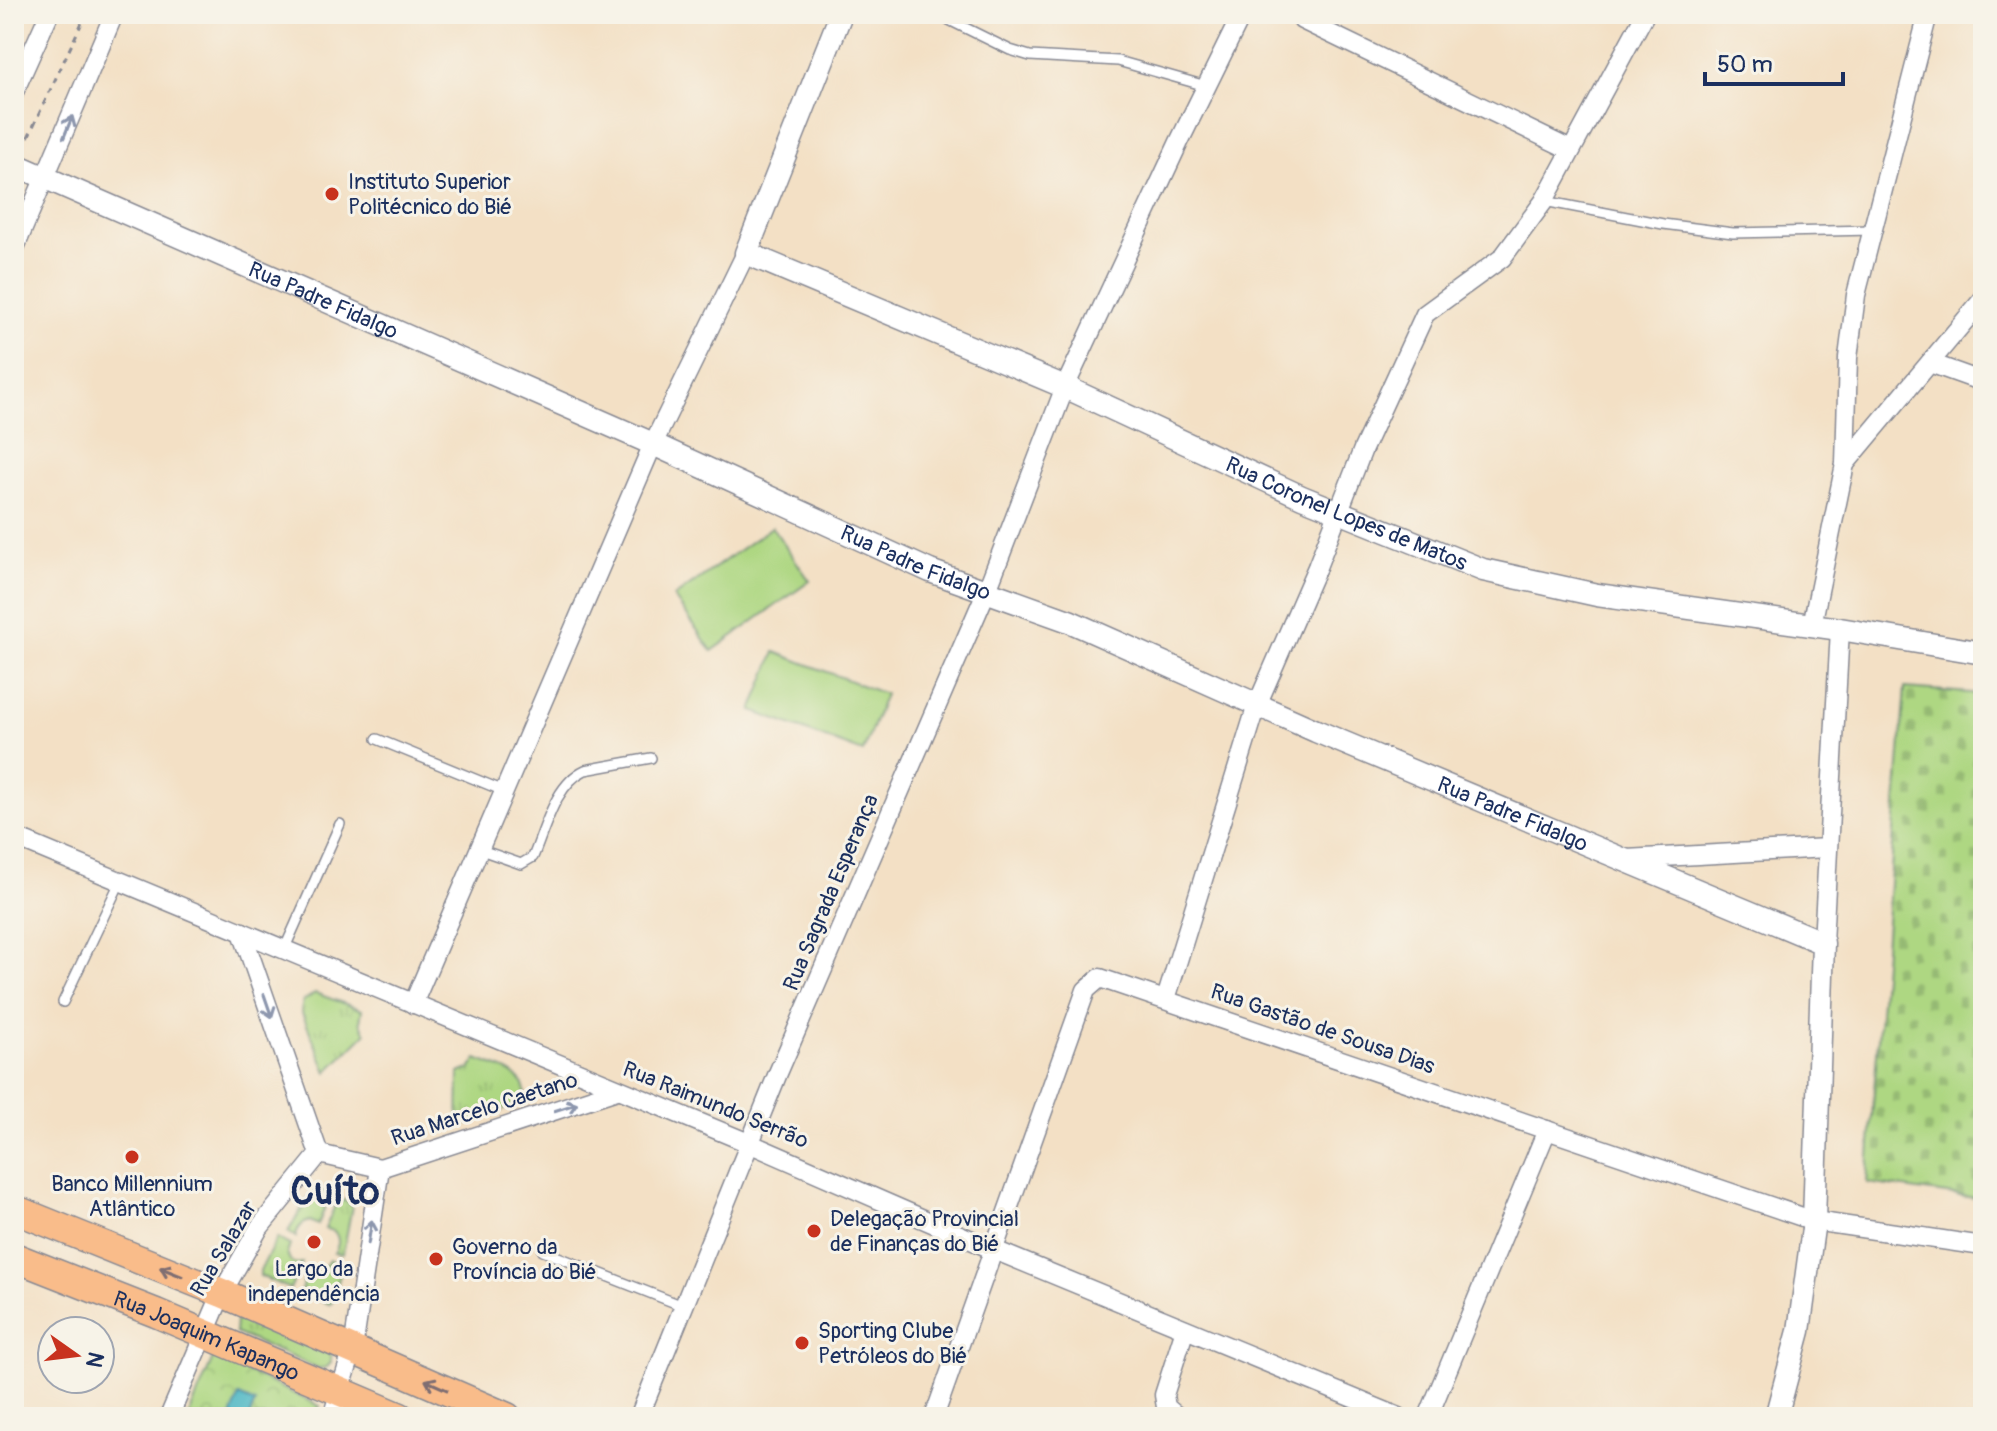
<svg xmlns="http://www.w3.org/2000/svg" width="1997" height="1431" font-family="Pangolin,sans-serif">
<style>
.grass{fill:url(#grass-tufts);stroke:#648370;stroke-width:2}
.cemetery{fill:url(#cemetery-stones);stroke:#648370;stroke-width:2}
.park{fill:url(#park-crowns);stroke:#648370;stroke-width:2}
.pitch{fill:#aed782;stroke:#648370;stroke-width:2}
.water{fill:url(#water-ripples);stroke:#317290;stroke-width:2}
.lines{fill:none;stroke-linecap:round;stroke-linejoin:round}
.service-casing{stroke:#878892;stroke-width:12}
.minor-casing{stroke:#878892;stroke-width:21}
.tertiary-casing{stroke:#878892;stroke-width:25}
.primary-casing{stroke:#878892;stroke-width:31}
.path{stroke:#878892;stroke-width:3;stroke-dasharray:6 6;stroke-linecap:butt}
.service{stroke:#fff;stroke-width:9}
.minor{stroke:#fff;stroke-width:18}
.tertiary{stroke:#fff;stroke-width:22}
.primary{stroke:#f9bc8a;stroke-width:28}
.oneway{stroke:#8d97ae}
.oneway2{stroke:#7f6e72}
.poi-dot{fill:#c8321e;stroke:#f7f3e8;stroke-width:3}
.labels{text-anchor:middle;stroke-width:6;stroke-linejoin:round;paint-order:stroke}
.poi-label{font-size:22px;fill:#1b2f5e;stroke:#f7f3e8;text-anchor:start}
.street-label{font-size:22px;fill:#1b2f5e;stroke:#f7f3e8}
.town-label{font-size:38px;font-weight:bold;fill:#1b2f5e;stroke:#f7f3e8}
</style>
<defs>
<pattern id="grass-tufts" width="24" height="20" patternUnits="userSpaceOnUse" patternTransform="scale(2)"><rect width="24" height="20" fill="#aed782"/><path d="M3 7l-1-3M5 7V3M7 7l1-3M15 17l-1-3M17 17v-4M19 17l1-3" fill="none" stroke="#95b973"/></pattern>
<pattern id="cemetery-stones" width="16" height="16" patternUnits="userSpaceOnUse" patternTransform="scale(2)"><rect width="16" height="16" fill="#aed782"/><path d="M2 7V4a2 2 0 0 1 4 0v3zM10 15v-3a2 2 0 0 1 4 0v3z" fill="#95b973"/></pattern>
<pattern id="park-crowns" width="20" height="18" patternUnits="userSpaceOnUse" patternTransform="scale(2)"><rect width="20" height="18" fill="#aed782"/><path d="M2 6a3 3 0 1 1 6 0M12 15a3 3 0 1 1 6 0" fill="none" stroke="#95b973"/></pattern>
<pattern id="water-ripples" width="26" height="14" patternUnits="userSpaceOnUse" patternTransform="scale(2)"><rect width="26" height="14" fill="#47b5c3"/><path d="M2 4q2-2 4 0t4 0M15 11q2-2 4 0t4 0" fill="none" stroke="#3a94a2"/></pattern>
</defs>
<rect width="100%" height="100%" fill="#f7f3e8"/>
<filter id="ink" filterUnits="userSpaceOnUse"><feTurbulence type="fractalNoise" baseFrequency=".0125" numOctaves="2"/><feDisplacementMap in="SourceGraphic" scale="16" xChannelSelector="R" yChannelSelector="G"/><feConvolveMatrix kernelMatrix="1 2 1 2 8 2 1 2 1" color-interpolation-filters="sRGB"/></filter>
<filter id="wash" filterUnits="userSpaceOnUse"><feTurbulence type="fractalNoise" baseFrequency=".006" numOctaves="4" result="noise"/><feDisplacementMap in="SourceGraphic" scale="32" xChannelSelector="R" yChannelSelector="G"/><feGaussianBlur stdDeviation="1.8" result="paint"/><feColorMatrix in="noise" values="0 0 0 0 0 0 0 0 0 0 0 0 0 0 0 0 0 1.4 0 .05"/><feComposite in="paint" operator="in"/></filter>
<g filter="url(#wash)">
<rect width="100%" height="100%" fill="#f3e0c5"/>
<g class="grass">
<polygon points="315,993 362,1010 360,1022 366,1033 327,1072 301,1011 303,1001"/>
<path d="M477,1059C495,1067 526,1072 525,1095L515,1105L458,1128L459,1073L470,1069Z"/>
<path d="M319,1189L325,1192L328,1199L318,1225L310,1221C301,1223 297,1228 296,1237L288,1232L313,1190Z"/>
<path d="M345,1200L352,1206L343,1254L334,1253C339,1245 340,1239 334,1231L325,1229L336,1203Z"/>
<polygon points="277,1238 290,1245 287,1254 290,1261 295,1264 302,1263 290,1289 260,1276 260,1271"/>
<polygon points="329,1260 343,1263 333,1301 330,1304 300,1294 308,1266 316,1272 322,1271"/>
<polygon points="244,1318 330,1353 331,1363 327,1367 320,1369 235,1333 236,1321"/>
</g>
<polygon class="cemetery" points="1905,688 1983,694 1983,1199 1867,1183"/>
<polygon class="park" points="214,1356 320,1406 315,1417 188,1417"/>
<g class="pitch">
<polygon points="772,527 810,581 712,651 674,597"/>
<polygon points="775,652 885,694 863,752 752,711"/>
</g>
<polygon class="water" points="239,1396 255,1403 249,1417 231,1417"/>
</g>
<g filter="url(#ink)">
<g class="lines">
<defs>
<g id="service">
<polyline points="937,14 1010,50 1030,56 1118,61 1206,86"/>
<polyline points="1544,201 1663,224 1733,233 1873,230"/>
<polyline points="377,739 504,791"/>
<path d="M481,850L521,864L533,857C545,829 555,784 585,770L651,758"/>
<polyline points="284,950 340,824"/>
<polyline points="63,1002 120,882"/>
<polyline points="543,1251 683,1306"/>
</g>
<g id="minor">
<polyline points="1299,14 1302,20 1571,150"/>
<polyline points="14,92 49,14"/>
<polyline points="14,250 114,14"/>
<polyline points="1930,363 1983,382"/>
<polyline points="1845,464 1983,299"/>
<polyline points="1812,625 1845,464 1848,358 1856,295 1928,14"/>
<polyline points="14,837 751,1144 992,1249 1399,1417"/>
<polyline points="1626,859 1827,848"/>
<polyline points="1823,943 1840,629"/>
<polyline points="1166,999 1257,705 1317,567 1363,449 1425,314 1502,258 1544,201 1645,14"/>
<polyline points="413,1004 653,444 746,253"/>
<polyline points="319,1154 380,1168"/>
<polyline points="169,1417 222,1293 259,1228 319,1154 242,932"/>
<polyline points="332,1417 353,1349 380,1168 617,1090"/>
<polyline points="639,1417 778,1073 987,590 1065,387 1179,142 1242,14"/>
<polyline points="934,1417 1086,990 1100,978 1814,1221 1983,1246"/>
<polyline points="1178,1417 1166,1407 1164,1395 1185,1329"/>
<polyline points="1428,1417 1547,1130"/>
</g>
<g id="tertiary">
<path id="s1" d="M841,14L746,253L1065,387L1302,497L1483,570L1597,595L1840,629L1983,653"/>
<path id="s2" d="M14,164L653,444L930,571L1069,621L1316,731L1823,943L1814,1221L1799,1331L1776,1417"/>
</g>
<g id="primary">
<polyline points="14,1209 222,1293 507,1417"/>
<path id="s3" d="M14,1257L156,1313L400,1417"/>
</g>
</defs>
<use href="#service" class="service-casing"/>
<use href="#minor" class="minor-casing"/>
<use href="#tertiary" class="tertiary-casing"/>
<use href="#primary" class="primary-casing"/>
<polyline class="path" points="23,148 86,14"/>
<use href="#service" class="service"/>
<use href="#minor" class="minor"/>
<use href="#tertiary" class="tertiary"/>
<use href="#primary" class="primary"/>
</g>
<defs><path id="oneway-shaft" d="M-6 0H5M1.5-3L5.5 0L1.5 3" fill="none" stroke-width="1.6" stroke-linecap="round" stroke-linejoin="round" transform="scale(2)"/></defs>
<g class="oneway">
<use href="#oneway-shaft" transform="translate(68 127) rotate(-68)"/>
<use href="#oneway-shaft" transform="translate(268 1006) rotate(71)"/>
<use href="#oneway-shaft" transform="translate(566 1107) rotate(-18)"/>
<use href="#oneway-shaft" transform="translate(370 1232) rotate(-81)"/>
</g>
<g class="oneway2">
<use href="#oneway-shaft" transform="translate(171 1272) rotate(-158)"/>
<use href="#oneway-shaft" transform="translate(436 1385) rotate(-156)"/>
</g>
</g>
<g class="poi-dot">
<circle cx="332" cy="194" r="8"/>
<circle cx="132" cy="1157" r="8"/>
<circle cx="814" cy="1231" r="8"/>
<circle cx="314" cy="1242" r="8"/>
<circle cx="436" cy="1259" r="8"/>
<circle cx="802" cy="1343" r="8"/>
</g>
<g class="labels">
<g class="poi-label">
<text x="348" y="189">Instituto Superior<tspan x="348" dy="25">Politécnico do Bié</tspan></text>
<text x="132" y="1191" text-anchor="middle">Banco Millennium<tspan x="132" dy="25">Atlântico</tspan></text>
<text x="830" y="1226">Delegação Provincial<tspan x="830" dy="25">de Finanças do Bié</tspan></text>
<text x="452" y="1254">Governo da<tspan x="452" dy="25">Província do Bié</tspan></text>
<text x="314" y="1276" text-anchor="middle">Largo da<tspan x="314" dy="25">independência</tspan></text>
<text x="818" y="1338">Sporting Clube<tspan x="818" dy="25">Petróleos do Bié</tspan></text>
</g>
<g class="street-label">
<text dy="8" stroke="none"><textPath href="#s2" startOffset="338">Rua Padre Fidalgo</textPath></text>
<text dy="8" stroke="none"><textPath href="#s1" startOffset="912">Rua Coronel Lopes de Matos</textPath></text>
<text dy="8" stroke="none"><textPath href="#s2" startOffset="986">Rua Padre Fidalgo</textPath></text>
<text dy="8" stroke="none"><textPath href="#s2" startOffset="1634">Rua Padre Fidalgo</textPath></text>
<text transform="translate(830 892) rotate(-67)" y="8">Rua Sagrada Esperança</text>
<text transform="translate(1323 1028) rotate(19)" y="8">Rua Gastão de Sousa Dias</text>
<text transform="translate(716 1104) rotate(22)" y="8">Rua Raimundo Serrão</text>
<text transform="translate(484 1108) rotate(-18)" y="8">Rua Marcelo Caetano</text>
<text transform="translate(223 1248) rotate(-59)" y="8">Rua Salazar</text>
<text dy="8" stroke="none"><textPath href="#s3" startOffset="208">Rua Joaquim Kapango</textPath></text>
</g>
<g class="town-label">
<text x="335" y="1204">Cuíto</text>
</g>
</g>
<rect width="1997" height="1431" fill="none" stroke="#f7f3e8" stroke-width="48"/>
<g transform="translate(76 1355) rotate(104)"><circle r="38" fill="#f7f3e8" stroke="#9fa5b1" stroke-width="2"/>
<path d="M0-6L14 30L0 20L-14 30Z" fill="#c8321e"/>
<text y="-12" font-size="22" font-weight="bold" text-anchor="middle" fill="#1b2f5e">N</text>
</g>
<path d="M1705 72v12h138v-12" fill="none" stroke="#1b2f5e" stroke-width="4"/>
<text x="1717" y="72" font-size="24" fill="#1b2f5e" stroke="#f7f3e8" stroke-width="6" paint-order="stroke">50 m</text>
</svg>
